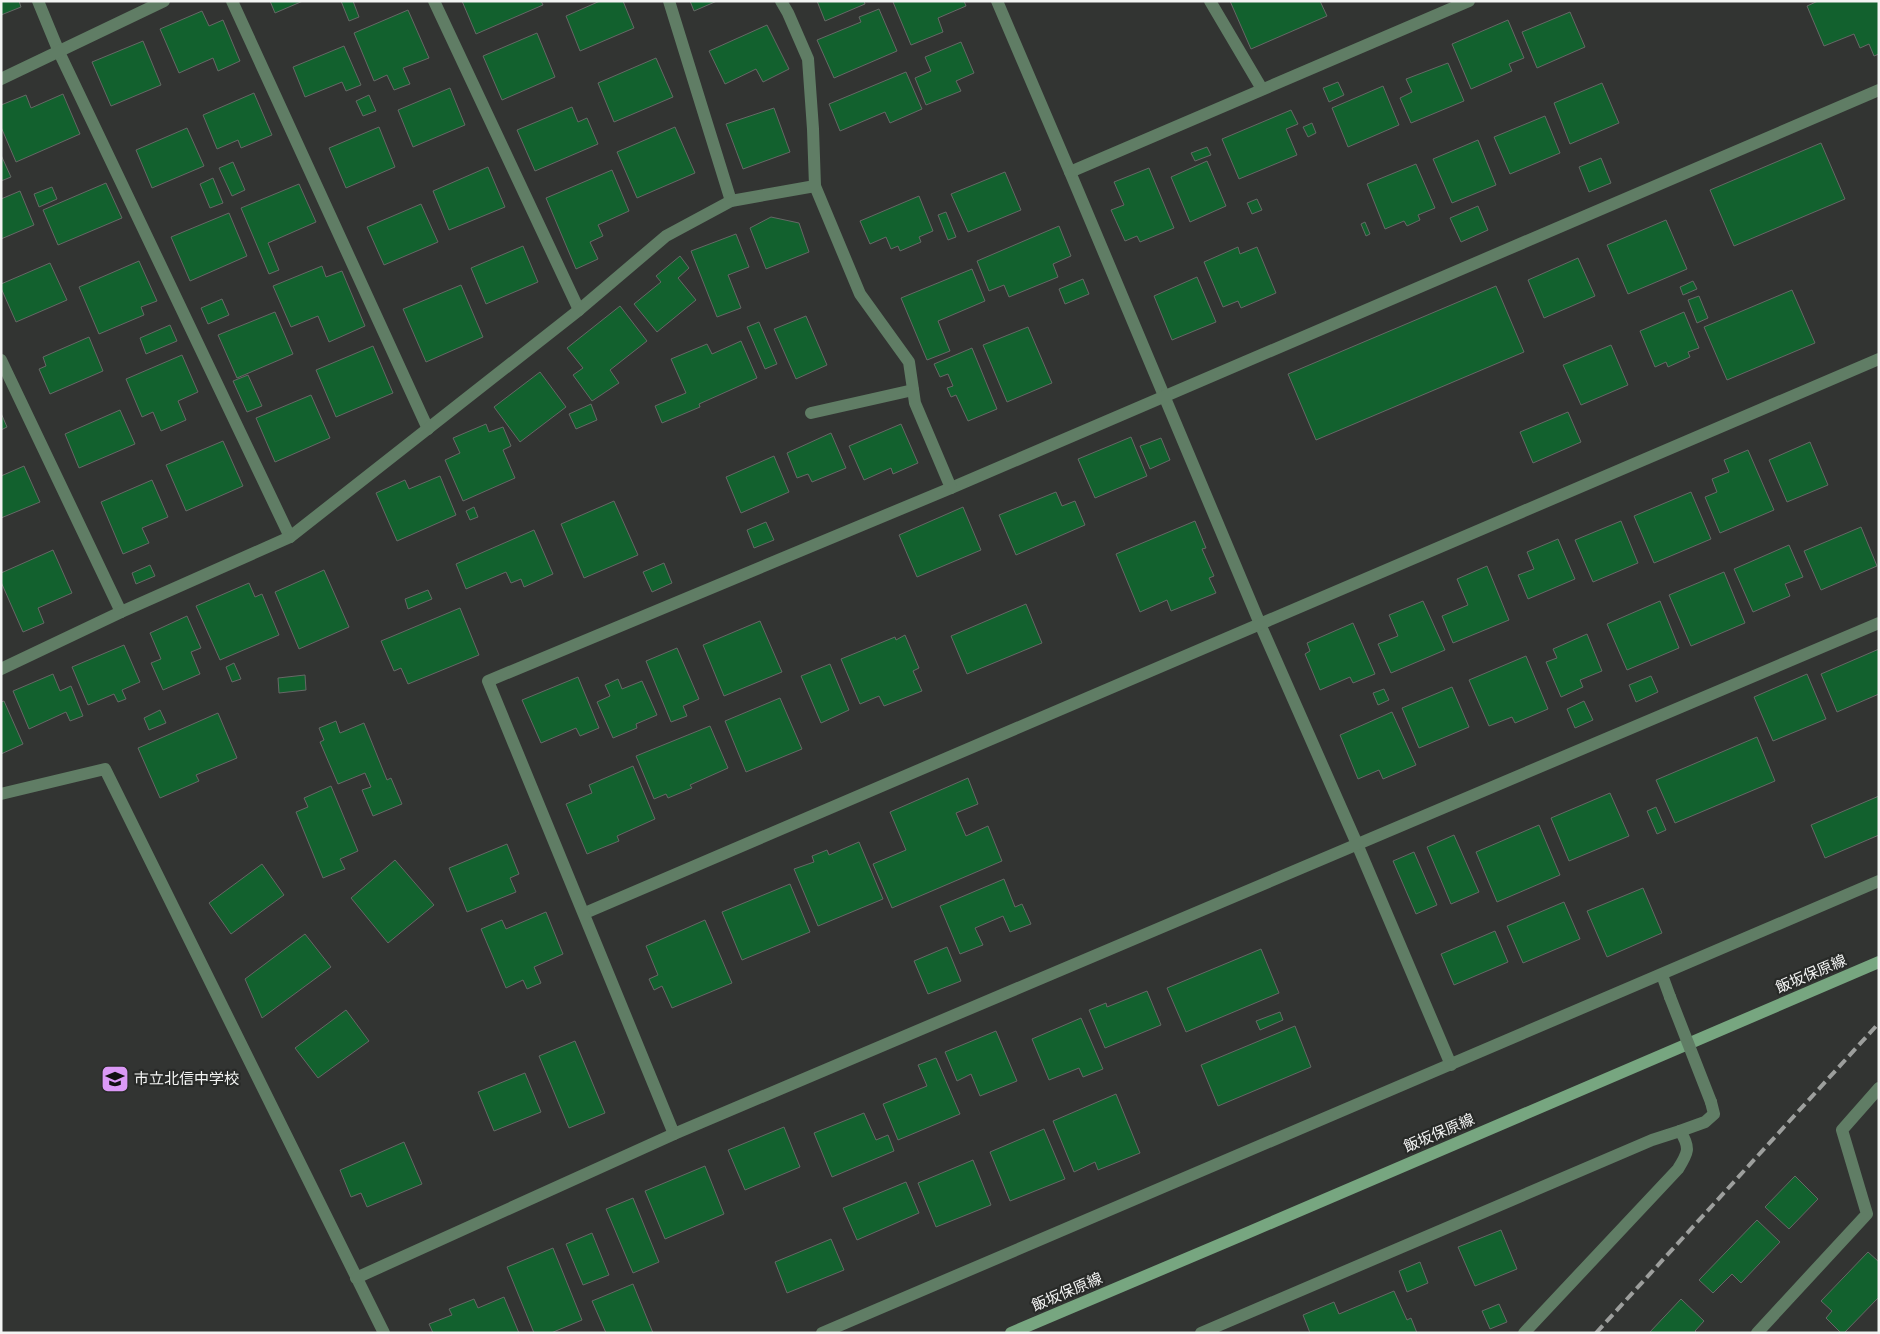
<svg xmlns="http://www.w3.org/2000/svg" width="1880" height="1334" font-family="'Golos Text','Noto Sans JP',sans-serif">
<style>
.building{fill:#12612e;stroke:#666866}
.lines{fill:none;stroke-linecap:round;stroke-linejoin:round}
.minor{stroke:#607d65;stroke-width:12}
.tertiary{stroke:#607d65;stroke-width:12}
.secondary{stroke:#77a680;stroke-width:12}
.rail{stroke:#9d9f9d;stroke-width:4;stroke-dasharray:10 5;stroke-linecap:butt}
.minor-bridge{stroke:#607d65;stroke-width:12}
.labels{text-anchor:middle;stroke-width:4.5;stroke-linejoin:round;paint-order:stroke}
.street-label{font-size:15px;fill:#f3f4f3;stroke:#282a28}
.poi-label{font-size:15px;fill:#f3f4f3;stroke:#282a28;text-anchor:start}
</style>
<rect width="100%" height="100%" fill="#323432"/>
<g class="building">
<polygon points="1,1 19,1 21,7 1,15"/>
<polygon points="270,1 303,1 275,13"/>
<polygon points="341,1 353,1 359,17 349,21"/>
<polygon points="462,1 541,1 543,5 476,34"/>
<polygon points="600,1 623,1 634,28 580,51 566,16"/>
<polygon points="690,1 717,1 694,11"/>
<polygon points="817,1 864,1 865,4 825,21"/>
<polygon points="896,1 964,1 966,6 938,18 943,32 911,45 893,2"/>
<polygon points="1230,1 1320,1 1327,16 1251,49"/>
<polygon points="1818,1 1879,1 1879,54 1874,56 1869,44 1860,48 1854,34 1824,46 1807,6"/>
<polygon points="879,9 897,51 834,78 817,40 861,22 859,17"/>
<polygon points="408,10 429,58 403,68 410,84 394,90 387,75 374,81 354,33"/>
<polygon points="202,11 209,26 223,20 240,61 218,71 213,58 179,73 160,29"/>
<polygon points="1570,12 1585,47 1537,68 1522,32"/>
<polygon points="1508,20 1524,58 1509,64 1512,71 1471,89 1452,44"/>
<polygon points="767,25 789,69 763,82 756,69 725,84 709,51"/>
<polygon points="537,33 555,77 502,100 483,56"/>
<polygon points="143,41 161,85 111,106 92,62"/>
<polygon points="961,42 974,73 956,81 961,91 926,105 915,78 931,71 925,57"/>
<polygon points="344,46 361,85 346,91 342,82 305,97 293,67"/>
<polygon points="656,58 673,97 614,122 598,83"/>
<polygon points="1448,63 1464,101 1411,123 1400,98 1412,92 1406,79"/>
<polygon points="906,72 922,109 890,123 885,112 840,131 829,104"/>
<polygon points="1338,82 1344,95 1329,102 1323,88"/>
<polygon points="1602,83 1619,123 1570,144 1554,103"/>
<polygon points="1383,86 1399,125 1348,147 1332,108"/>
<polygon points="450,88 465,125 413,147 398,110"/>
<polygon points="254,93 272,135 241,148 238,140 217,149 203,115"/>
<polygon points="63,94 80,134 16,162 1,127 1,105 26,95 31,108"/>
<polygon points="369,95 376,111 363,116 356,101"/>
<polygon points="572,107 578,122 587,118 598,144 535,171 517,130"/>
<polygon points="774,108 790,152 743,169 726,124"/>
<polygon points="1291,110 1298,124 1286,129 1297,155 1239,179 1222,139"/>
<polygon points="1545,116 1560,153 1510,174 1494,137"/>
<polygon points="1312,123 1316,133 1308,137 1303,127"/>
<polygon points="379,127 395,167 346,188 329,148"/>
<polygon points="675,127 695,173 637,198 617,152"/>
<polygon points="187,128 204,166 152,188 136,150"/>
<polygon points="1478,140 1496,185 1452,203 1433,159"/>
<polygon points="1821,143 1845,199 1734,246 1710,190"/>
<polygon points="1207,147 1211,155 1195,161 1191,153"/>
<polygon points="1,155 11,177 1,181"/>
<polygon points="1601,158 1611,183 1589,192 1579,167"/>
<polygon points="1207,161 1226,206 1190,222 1171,177"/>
<polygon points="233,162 245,190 232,196 219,168"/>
<polygon points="1416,164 1435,208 1418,215 1420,220 1407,226 1404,221 1385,229 1367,184"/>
<polygon points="488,167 505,207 449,230 433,191"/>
<polygon points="1149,168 1174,228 1140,242 1137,236 1125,241 1111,210 1124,205 1114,182"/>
<polygon points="612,170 629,211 598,225 603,236 590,242 598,259 576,269 546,198"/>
<polygon points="1005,172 1021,210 968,232 951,194"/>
<polygon points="213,178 223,203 210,208 200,184"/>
<polygon points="106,183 122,218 58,245 43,210"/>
<polygon points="299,184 316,222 268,243 279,270 269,274 241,208"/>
<polygon points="52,187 57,199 39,207 34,194"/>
<polygon points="20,191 34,225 1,239 1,199"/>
<polygon points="919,196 933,231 919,237 921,242 900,251 898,246 891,249 886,237 870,244 860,221"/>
<polygon points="1257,199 1262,210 1252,214 1247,203"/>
<polygon points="421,204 438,242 384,265 367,227"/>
<polygon points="1478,206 1488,230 1461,242 1450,218"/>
<polygon points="946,212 956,237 948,240 938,215"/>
<polygon points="229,213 247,256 190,281 171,237"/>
<polygon points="771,217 799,223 809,252 766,269 750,228"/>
<polygon points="1666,220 1687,269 1628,294 1607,245"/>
<polygon points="1365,222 1370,234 1366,236 1361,224"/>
<polygon points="1059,226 1071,256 1053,264 1058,277 1009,297 1004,285 989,291 977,261"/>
<polygon points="736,234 749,267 728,275 741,308 717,317 691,251"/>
<polygon points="523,246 538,282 486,304 471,268"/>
<polygon points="1238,247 1240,254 1257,247 1276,293 1241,308 1238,301 1223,307 1204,262"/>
<polygon points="680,256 689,268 678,278 696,300 657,332 634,304 661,282 656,276"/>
<polygon points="1578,258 1595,296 1544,318 1528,280"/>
<polygon points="139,261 157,301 141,307 144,315 99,334 79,287"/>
<polygon points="50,263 67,300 16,322 1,288 1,284"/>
<polygon points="322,266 326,277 342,271 365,326 329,342 318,316 291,327 273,286"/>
<polygon points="972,269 985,301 938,321 950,351 927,360 901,298"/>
<polygon points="1197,277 1216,322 1172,340 1154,296"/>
<polygon points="1083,279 1089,294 1065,304 1059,289"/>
<polygon points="1693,281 1697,289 1683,295 1680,287"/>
<polygon points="461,285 483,337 426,362 403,309"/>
<polygon points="1496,286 1524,352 1316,440 1288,374"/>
<polygon points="1792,290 1815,343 1727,380 1704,327"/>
<polygon points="1699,296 1708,318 1697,323 1688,300"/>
<polygon points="222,299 229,315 208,324 201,308"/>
<polygon points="620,306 647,341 610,370 619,383 592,401 573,375 583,368 567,348"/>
<polygon points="275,312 293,354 237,378 218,335"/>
<polygon points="1684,312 1699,348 1688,352 1690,357 1668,367 1666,362 1655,367 1640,331"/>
<polygon points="806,316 827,365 796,379 774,329"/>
<polygon points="759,322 777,364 765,369 747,327"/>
<polygon points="170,325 177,341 146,354 140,338"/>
<polygon points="1028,327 1052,383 1007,402 983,345"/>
<polygon points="89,337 103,371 50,394 39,369 46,366 43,357"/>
<polygon points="741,341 757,378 699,404 700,407 662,423 655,406 686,393 671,359 707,344 712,354"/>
<polygon points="1611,345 1628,385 1581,405 1563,365"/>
<polygon points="373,346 393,393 336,417 316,370"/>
<polygon points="972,348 997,409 968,421 956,395 951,397 947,388 953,386 948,374 940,377 934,364"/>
<polygon points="182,355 198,392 178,401 186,420 161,431 153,412 142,417 126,379"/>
<polygon points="540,372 566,407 520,442 494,407"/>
<polygon points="248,375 262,406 247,412 233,381"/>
<polygon points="311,395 330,438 275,462 256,418"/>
<polygon points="591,404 597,420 576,429 569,414"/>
<polygon points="120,410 135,444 79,468 65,434"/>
<polygon points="1568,412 1581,442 1533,463 1520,432"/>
<polygon points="1,413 7,427 1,430"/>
<polygon points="486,424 489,432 503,427 511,446 503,450 515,478 463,501 445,460 460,453 453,438"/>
<polygon points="901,424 918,463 893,474 891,468 864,480 849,446"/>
<polygon points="831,433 846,468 812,482 808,474 797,478 787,453"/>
<polygon points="1131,437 1147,476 1095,498 1078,459"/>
<polygon points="1161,438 1170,460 1150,469 1140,446"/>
<polygon points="223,441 243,486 186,511 166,465"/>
<polygon points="1810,442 1828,485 1787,502 1769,460"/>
<polygon points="1748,450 1774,510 1720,533 1705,497 1717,492 1712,479 1729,472 1724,460"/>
<polygon points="774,456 789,492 741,513 726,477"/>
<polygon points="24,466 40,502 1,518 1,476"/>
<polygon points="440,476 456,515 397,541 376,493 405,480 409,489"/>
<polygon points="152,480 168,517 142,528 149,543 123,554 101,502"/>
<polygon points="1056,492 1062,506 1075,501 1085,525 1016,555 999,515"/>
<polygon points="1691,492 1711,539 1654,563 1634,516"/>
<polygon points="614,501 638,555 584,578 561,524"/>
<polygon points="474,507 478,517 470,520 466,511"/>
<polygon points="963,507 981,550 917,577 899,535"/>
<polygon points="1195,521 1206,548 1202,549 1214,576 1209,578 1216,593 1171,611 1167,600 1140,612 1116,554"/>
<polygon points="1621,521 1638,563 1593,582 1575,540"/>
<polygon points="766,522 774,540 754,548 747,530"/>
<polygon points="1861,527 1877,566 1821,590 1804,551"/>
<polygon points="534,530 553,574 524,587 521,579 511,583 506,572 466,589 456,564"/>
<polygon points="1558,539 1575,579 1528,599 1518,575 1534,569 1527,552"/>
<polygon points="1789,545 1803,577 1785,584 1790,596 1753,612 1734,569"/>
<polygon points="53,550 72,593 38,608 44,623 23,632 1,582 1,573"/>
<polygon points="664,563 672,583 652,592 643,572"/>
<polygon points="150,565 155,576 136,584 132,573"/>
<polygon points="1487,566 1509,620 1453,643 1442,616 1468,605 1457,579"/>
<polygon points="324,570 349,627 299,649 275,592"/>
<polygon points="1724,572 1745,623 1691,646 1669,595"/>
<polygon points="249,583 255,597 262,594 279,635 220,660 196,606"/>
<polygon points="428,590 432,599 408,609 405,599"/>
<polygon points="1423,601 1445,650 1391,673 1378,644 1398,636 1389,615"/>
<polygon points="1660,601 1679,648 1627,670 1607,624"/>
<polygon points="1026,604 1042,643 967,674 951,636"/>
<polygon points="460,608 479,655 408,684 401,668 394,671 381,641"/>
<polygon points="187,616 201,648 191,652 200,674 163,690 151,663 161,659 150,633"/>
<polygon points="760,621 782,672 724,696 703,645"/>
<polygon points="1353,623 1375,674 1353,683 1350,677 1320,690 1305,654 1310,651 1307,643"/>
<polygon points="1587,634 1602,671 1580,680 1583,687 1561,697 1546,662 1557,658 1553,649"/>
<polygon points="905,635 919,668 913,671 922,691 884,706 879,696 860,704 841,659 895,637 896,640"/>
<polygon points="124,645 140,682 122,690 126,699 118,702 114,694 88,705 72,667"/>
<polygon points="677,648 699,699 683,706 687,716 671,722 646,661"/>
<polygon points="1879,649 1879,694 1837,712 1821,674"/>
<polygon points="1526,656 1548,709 1515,723 1512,717 1489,726 1469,680"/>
<polygon points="234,663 241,679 232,682 226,667"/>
<polygon points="830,664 849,710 821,723 801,676"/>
<polygon points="53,674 60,691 71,686 83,716 70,721 66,712 29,729 13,691"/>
<polygon points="1807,674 1826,719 1773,741 1754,697"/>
<polygon points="305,675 306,690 279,693 278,678"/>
<polygon points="1651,676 1658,692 1636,702 1629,685"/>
<polygon points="578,677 599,728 580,736 576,728 541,743 522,700"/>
<polygon points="618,679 622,689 642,681 657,715 636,724 637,728 613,738 597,702 610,696 605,685"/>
<polygon points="1452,687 1469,727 1419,748 1402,708"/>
<polygon points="1384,689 1389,700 1378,705 1373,693"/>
<polygon points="780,698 802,749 746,772 725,721"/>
<polygon points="4,701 23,744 1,754 1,702"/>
<polygon points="1584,701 1593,720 1575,728 1567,709"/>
<polygon points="160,710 166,723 149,730 144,718"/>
<polygon points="1392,712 1416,765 1383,779 1379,770 1358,779 1340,735"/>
<polygon points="218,713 237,758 196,775 199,781 160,798 138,748"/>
<polygon points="336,721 340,733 364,723 387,780 391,778 402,804 373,816 362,790 371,787 365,773 338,784 320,742 324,740 319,728"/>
<polygon points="710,726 728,768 690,785 692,788 668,798 666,794 654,799 636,756"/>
<polygon points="1757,737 1775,781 1675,823 1656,780"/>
<polygon points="633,766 655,819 617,836 619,841 587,854 566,804 592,793 589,785"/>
<polygon points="968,778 978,804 956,813 966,836 988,826 1002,861 892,908 873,864 906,850 890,812"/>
<polygon points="331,786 358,851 340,859 345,869 323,878 296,812 308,807 304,798"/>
<polygon points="1610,793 1629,836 1569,861 1551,818"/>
<polygon points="1879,796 1879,835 1825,858 1811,825"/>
<polygon points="1656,807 1666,830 1657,834 1647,811"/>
<polygon points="1539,825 1560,875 1497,902 1476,852"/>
<polygon points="1454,835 1479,892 1451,904 1427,847"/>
<polygon points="859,842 883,899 818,926 794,869 814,862 812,856 827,850 829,855"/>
<polygon points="507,844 519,874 510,878 516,892 467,912 449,868"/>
<polygon points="1414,852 1437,905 1416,914 1393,861"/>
<polygon points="395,860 434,905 388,943 351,898"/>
<polygon points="262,864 284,895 231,934 209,903"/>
<polygon points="1004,879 1015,907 1022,904 1031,924 1010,932 1003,916 975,928 983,945 960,954 940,906"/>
<polygon points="790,884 810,932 742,960 722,912"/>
<polygon points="1643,888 1662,933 1607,957 1587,911"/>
<polygon points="1564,902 1580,939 1523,963 1507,926"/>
<polygon points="546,912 563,954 534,967 541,983 527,989 523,980 506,988 481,929 502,920 506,929"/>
<polygon points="705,920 732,983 672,1008 662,986 654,990 649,979 658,975 646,946"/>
<polygon points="1495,931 1508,962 1454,985 1441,954"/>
<polygon points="305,934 331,967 262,1018 245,979"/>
<polygon points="947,947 961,981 928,994 914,961"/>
<polygon points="1261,949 1279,993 1186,1032 1167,988"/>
<polygon points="1147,991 1161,1025 1105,1048 1089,1010 1106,1003 1107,1007"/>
<polygon points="346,1010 369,1041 318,1078 295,1048"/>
<polygon points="1280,1012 1283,1020 1260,1030 1256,1021"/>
<polygon points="1081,1018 1103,1069 1083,1077 1079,1068 1049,1080 1032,1039"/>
<polygon points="1295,1026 1311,1067 1218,1106 1201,1065"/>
<polygon points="996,1031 1017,1081 980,1096 971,1074 957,1081 945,1052"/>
<polygon points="575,1041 605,1113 569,1128 539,1056"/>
<polygon points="936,1058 960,1114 898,1140 883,1104 927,1086 918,1065"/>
<polygon points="525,1073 541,1112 494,1131 478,1092"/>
<polygon points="1116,1094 1140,1153 1098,1170 1095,1162 1074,1172 1053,1121"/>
<polygon points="864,1113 876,1140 888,1135 894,1151 832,1177 814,1133"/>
<polygon points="784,1127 800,1167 745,1190 728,1150"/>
<polygon points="1044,1129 1065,1179 1010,1201 990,1152"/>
<polygon points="404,1142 422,1184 367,1207 361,1193 351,1197 340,1170"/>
<polygon points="973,1160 991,1205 936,1227 918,1183"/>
<polygon points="705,1166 724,1214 665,1239 645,1191"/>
<polygon points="1795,1176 1818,1199 1789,1229 1765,1207"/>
<polygon points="906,1182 919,1213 857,1240 843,1208"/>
<polygon points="633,1198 659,1262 633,1273 606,1209"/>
<polygon points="1757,1220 1780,1242 1741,1283 1732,1274 1713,1293 1699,1280"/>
<polygon points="1501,1230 1517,1269 1475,1286 1458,1247"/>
<polygon points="592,1233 609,1275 583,1285 566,1244"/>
<polygon points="831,1239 844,1270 787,1293 775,1262"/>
<polygon points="553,1248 582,1320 551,1333 534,1333 507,1267"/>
<polygon points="1868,1252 1879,1262 1879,1297 1844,1333 1841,1333 1826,1318 1832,1311 1821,1301"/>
<polygon points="1420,1262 1428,1283 1407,1292 1399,1271"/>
<polygon points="633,1284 653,1333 606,1333 592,1301"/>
<polygon points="1394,1291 1407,1320 1411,1318 1417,1333 1310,1333 1303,1315 1334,1302 1339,1314"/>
<polygon points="504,1297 519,1333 433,1333 429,1324 452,1315 449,1309 474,1299 478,1308"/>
<polygon points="1681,1299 1704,1321 1695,1331 1697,1333 1649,1333"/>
<polygon points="1499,1304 1507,1322 1490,1329 1482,1311"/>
</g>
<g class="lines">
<g class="minor">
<polyline points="38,1 59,52 290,537"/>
<polyline points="232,1 428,429"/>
<polyline points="434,1 579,310"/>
<polyline points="669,1 731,201"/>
<polyline points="997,1 1070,172 1260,624 1357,844 1451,1065"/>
<polyline points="1210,1 1262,89"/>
<polyline points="1,79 164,1"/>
<polyline points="1070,172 1469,1"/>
<polyline points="1,360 121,612"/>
<polyline points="811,413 913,390"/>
<polyline points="951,488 1879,90"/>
<polyline points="1,669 121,612 290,537 579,310 666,236 731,201 815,186"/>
<polyline points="1,794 105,769 384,1333"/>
<polyline points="585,913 1879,359"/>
<polyline points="1662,975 1670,997"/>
<polyline points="674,1134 488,681 951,488 915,403 909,362 860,294 815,186 813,129 808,59 788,13 781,1"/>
<polyline points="356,1278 674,1134 1879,623"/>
<polyline points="1201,1333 1652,1140 1680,1131"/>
<path d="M1524,1333L1678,1169C1688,1153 1691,1148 1680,1131L1705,1122L1714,1114L1711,1102"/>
<polyline points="1757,1333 1867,1214 1842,1130 1879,1088"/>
</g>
<polyline class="tertiary" points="822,1333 1879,881"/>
<polyline class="secondary" points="1011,1333 1247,1233 1879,962"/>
<polyline class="rail" points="1596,1333 1879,1023"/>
<polyline class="minor-bridge" points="1670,997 1711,1102"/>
</g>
<defs>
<symbol id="school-square" viewBox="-11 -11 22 22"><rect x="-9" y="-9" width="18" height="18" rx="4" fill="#db99f6" stroke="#282a28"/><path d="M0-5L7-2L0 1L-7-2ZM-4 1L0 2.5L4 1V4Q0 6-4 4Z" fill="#111"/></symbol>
</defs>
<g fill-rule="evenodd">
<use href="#school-square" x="99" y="1063" width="32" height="32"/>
</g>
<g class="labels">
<g class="street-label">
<text transform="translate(1811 974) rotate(-23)" y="5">飯坂保原線</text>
<text transform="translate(1439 1133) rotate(-23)" y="5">飯坂保原線</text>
<text transform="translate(1067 1292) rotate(-23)" y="5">飯坂保原線</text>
</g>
<g class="poi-label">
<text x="134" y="1084">市立北信中学校</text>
</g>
</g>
<rect width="1880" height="1334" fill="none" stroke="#f3f4f3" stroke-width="5"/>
</svg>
